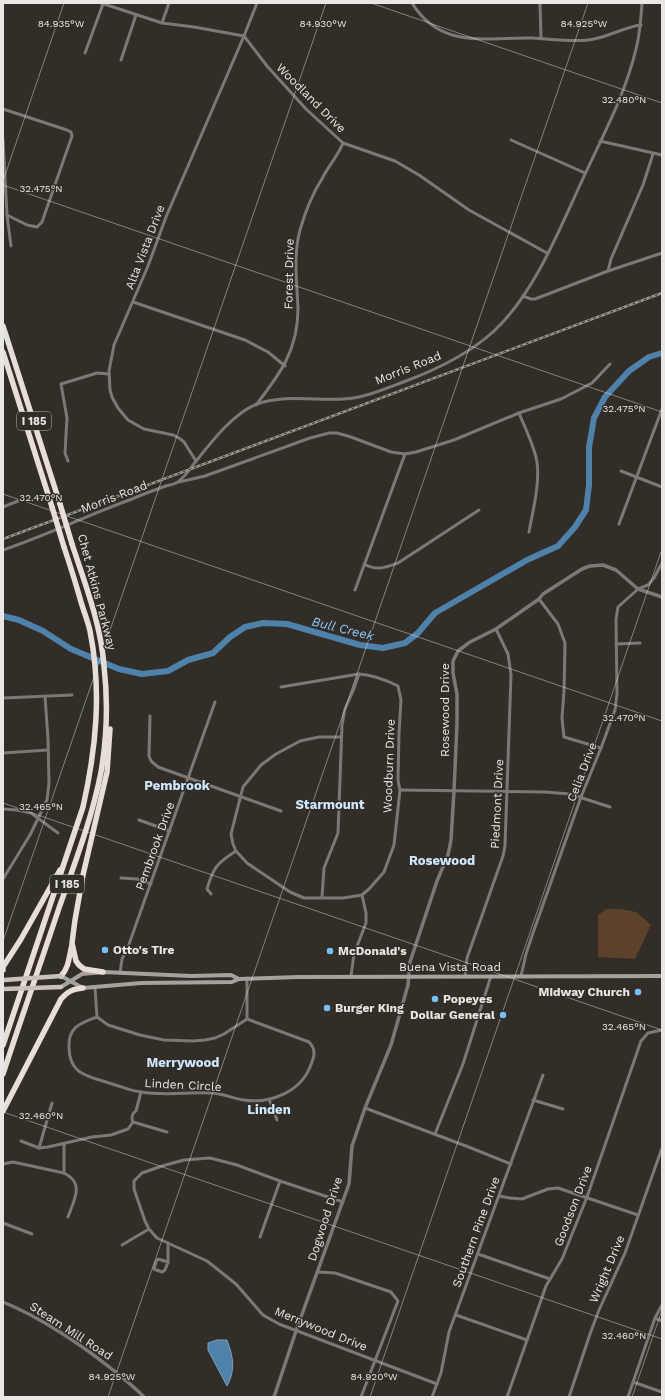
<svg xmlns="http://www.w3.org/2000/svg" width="665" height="1400" font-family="'Work Sans',sans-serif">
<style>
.green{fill:#5d422b}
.water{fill:#4e82aa;stroke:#7da0bb}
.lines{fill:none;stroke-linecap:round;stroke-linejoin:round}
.river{stroke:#4e82aa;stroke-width:6}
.minor{stroke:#7b7875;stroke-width:3}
.tertiary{stroke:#7b7875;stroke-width:3.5}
.secondary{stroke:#a6a19d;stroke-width:4}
.motorway{stroke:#e6dfd8;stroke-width:5.5}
.rail-casing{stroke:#9d9894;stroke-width:2.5}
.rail{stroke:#332d28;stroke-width:1;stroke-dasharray:3;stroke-linecap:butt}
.primary-bridge{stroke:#c8c1bc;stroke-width:4.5}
.motorway-bridge{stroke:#e6dfd8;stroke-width:5.5}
.ticks{fill:none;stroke:#eae6e3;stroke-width:1;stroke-opacity:0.45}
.poi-dot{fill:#76c0f7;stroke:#332d28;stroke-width:1.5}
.labels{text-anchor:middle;stroke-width:3;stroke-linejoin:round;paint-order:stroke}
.shield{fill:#332d28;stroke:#b3aeab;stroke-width:1}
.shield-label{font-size:11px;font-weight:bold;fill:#eae6e3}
.street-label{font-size:12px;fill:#eae6e3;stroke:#332d28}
.poi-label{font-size:12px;font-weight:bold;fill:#eae6e3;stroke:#332d28;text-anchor:start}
.water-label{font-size:13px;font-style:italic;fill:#8bc7f5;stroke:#332d28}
.neighbourhood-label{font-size:13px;font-weight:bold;fill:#cee8fd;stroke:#332d28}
.ticks-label{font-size:10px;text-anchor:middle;fill:#eae6e3;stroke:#332d28;stroke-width:3;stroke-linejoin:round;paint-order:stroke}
</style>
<rect width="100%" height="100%" fill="#332d28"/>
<polygon class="green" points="607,909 620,909 636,912 651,925 635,959 598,957 598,915"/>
<path class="water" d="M217,1340H227C233,1357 236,1369 227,1386L208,1350V1343Z"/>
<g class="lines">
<polyline class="river" points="3,616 19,620 43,631 71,649 119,669 142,674 168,671 188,660 213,653 230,637 245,627 263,623 287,624 360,645 383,648 405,643 418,633 435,613 527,560 558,546 575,527 586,510 589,485 589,447 594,418 605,397 629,371 649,357 662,353"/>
<g class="minor">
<polyline points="101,3 162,23 194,27 244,36 267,66 306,109 343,143 395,161 419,175 469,210 547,253"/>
<path d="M412,3C441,50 486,37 533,38C552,39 576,43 594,39C610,36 625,27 641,25"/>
<polyline points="540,3 541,39"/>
<polyline points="162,23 169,3"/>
<polyline points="85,53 103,4"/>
<polyline points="121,60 136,15"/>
<polyline points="3,109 67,130 71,132 72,136 42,222 37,227 27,225 7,215 3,139"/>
<polyline points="511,140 585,173"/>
<polyline points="600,141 662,155"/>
<polyline points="7,215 11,246"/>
<polyline points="608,271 611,259 643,185 653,154"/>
<polyline points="523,296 531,299 535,299 608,271 662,253"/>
<polyline points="133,302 245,340 268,352 285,366"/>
<path d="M256,405C280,374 298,350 298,309C297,283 293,256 300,230C305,212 313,193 323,177C329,165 338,156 343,143"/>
<path d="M519,413C525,428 534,445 537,462C540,485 533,509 529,532"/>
<polyline points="68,461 65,453 67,418 61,384 97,373 109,374"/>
<polyline points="196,461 184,442 179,438 173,435 144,429 128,420 118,408 112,397 110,390 109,371 114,345 148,266 166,217 244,36 257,3"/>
<polyline points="621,471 662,487"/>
<polyline points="179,482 205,476 310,438 329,433 337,433 351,437 391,452 405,454 416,452 454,440 519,413 561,399 592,383 610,364"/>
<polyline points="3,507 18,501"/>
<polyline points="619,524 662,409"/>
<path d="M3,550C47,535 88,515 132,499C143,494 155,490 166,486C170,485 176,484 179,481C186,476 191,467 197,460C212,441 234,413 257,404C285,394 316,401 344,399C365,398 387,388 406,381C438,369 469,354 494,331C533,295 558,233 580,185C600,141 625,96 636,49C640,34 641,18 642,3"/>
<path d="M364,564C377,571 384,568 398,563L479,510"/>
<polyline points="355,590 405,454"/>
<polyline points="539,599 558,624 565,643 564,691 562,718 564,737 601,748"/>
<polyline points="616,644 640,643"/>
<path d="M281,687L359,674C372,675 386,680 398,686L401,700L399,733L398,780L400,790L394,845L384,872L369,889L362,895L343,898H304L290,892L247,863L236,851L233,844L231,834L243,787L261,765L276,754L300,741L319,737H341"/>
<polyline points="3,698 72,695"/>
<polyline points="150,716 149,756 151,761 158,767 281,811"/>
<polyline points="3,753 48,750"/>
<polyline points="400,790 545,792 570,794 610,807"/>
<polyline points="3,809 17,810 31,813 58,833"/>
<polyline points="139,820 170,831"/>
<polyline points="121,878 137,879 151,884"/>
<polyline points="3,879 30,835 47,800 49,783 48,739 45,696"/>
<path d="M211,894L207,889C213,868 217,863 236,851"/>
<polyline points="322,897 324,868 338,833 342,725 345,709 353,691 359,674"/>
<polyline points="120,973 122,959 128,947 215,702"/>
<polyline points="351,976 354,954 366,923 366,913 362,895"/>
<polyline points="521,976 526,954 533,933 581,797 601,748 615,710 617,694 616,619 618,607 638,589 648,585 654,578 662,563"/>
<polyline points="465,977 467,958 503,856 505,846 511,675 508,654 496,629"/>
<polyline points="95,988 97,1017"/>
<path d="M97,1017C82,1023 68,1026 69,1047C69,1074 87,1076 109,1083C120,1086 131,1091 141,1092C164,1096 189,1092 211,1093C223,1093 233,1099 244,1100C270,1104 300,1092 310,1067C314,1058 317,1050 309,1042L247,1019"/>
<polyline points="97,1017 108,1025 140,1035 164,1040 193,1041 205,1040 215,1038 224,1034 247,1019 247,978"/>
<polyline points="269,1099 277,1120"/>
<polyline points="533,1100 563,1109"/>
<polyline points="365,1108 466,1146 511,1164"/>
<polyline points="133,1122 167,1132"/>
<polyline points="435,1134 463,1064 491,976"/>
<path d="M21,1141L39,1148L48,1147L92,1137L111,1135L128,1129L133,1122C131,1118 132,1113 136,1111L141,1092"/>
<polyline points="64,1144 64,1173"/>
<polyline points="39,1148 52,1103"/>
<path d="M3,1164L13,1162L64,1173C85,1183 74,1200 68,1217"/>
<polyline points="499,1196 510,1198 522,1199 548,1189 558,1188 638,1215"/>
<polyline points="343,1202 280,1181 237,1165 210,1158 184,1160 162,1166 142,1173 134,1181 134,1189 145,1221 149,1229 157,1238 207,1261 236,1284 263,1315 279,1324 437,1384"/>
<polyline points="3,1223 32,1234"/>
<polyline points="260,1237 280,1181"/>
<polyline points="168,1243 168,1262"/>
<polyline points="122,1245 149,1229"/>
<polyline points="478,1254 550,1279"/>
<polygon points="158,1259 168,1262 165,1270 162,1272 154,1269 156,1262"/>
<polyline points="318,1272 335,1273 391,1292 398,1301 361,1397"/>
<polyline points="456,1315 527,1340"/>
<polyline points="655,1318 662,1321"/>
<polyline points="633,1382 662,1392"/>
<polyline points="432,1397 441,1373 449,1332 543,1075"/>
<polyline points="507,1397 546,1286 562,1259 587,1197 641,1041 648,1033 662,1030"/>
<polyline points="569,1397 590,1334 599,1310 625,1253 662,1148"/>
<polyline points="628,1397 655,1318 662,1305"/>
</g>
<g class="tertiary">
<path d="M3,1302C40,1317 82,1345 113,1370C124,1379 135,1387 144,1397"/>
<polyline points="274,1397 296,1331 349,1184 352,1146 365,1108 391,1045 408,985 410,962 437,881 448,855 451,840 454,791 457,724 457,694 453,673 453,661 458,651 470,642 496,629 539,599 543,594 582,569 590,566 603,565 616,570 638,589 662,597"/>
</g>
<g class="secondary">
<polyline points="61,976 83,988 141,983 232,982 239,979 299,977 662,976"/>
<polyline points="61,987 82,974 103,972 191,976 231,975 239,979"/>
</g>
<g class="motorway">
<polyline points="3,326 60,504"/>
<polyline points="3,352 52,507"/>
<polyline points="3,970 3,967 21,939 60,870"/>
<polyline points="103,972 84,969 79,965 76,961 72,943 75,920 83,875 107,772 110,729"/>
<path d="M61,976C69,968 69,956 72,945"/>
<path d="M3,1045L83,807C96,749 102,691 90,631C88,622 84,612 81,602C76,584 70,565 64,547"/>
<path d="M3,1074C21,1019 40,965 58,911C74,865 92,819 101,772C107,737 108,701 104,666C101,624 85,584 72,544"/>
<path d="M3,1111L61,999C68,991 73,989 83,988"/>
</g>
<defs>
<polyline id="rail" points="3,539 662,293"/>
</defs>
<use href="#rail" class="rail-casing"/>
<use href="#rail" class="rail"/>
<g class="primary-bridge">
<polyline points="4,980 61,976"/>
<polyline points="3,989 61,987"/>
</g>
<g class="motorway-bridge">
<polyline points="60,504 72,544"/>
<polyline points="52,507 64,547"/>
</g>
</g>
<path class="ticks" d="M371,3L662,103M3,181L64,3M3,185L662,412M3,494L662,721M3,803L662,1030M3,941L326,3M3,1112L662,1339M108,1397L588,3M370,1397L662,549M632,1397L662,1310"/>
<g class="poi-dot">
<circle cx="105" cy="950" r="4"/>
<circle cx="330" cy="951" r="4"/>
<circle cx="638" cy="992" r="4"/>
<circle cx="435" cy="999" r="4"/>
<circle cx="327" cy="1008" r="4"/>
<circle cx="503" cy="1015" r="4"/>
</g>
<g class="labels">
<g class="shield">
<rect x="17" y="412" width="34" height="18" rx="3"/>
<rect x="50" y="875" width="34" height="18" rx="3"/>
</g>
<g class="shield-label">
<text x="34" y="425">I 185</text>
<text x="67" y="888">I 185</text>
</g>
<g class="street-label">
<text transform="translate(311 98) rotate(45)" y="4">Woodland Drive</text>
<text transform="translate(145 247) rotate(-69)" y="4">Alta Vista Drive</text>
<text transform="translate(289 274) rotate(-89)" y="4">Forest Drive</text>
<text transform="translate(408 368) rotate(-22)" y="4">Morris Road</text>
<text transform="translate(114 497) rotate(-21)" y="4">Morris Road</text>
<text transform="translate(97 592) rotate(75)" y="4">Chet Atkins Parkway</text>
<text transform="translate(445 710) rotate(-90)" y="4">Rosewood Drive</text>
<text transform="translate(389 766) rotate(-88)" y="4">Woodburn Drive</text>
<text transform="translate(582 772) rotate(-69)" y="4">Celia Drive</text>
<text transform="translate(497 804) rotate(-87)" y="4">Piedmont Drive</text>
<text transform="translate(155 846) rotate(-70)" y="4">Pembrook Drive</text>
<text x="450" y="971">Buena Vista Road</text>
<text transform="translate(183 1085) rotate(3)" y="4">Linden Circle</text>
<text transform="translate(573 1206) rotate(-69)" y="4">Goodson Drive</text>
<text transform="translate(325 1219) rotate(-72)" y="4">Dogwood Drive</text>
<text transform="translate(476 1232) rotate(-70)" y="4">Southern Pine Drive</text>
<text transform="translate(607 1269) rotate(-67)" y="4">Wright Drive</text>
<text transform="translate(321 1329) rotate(22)" y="4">Merrywood Drive</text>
<text transform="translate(71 1331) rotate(33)" y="4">Steam Mill Road</text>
</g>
<g class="poi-label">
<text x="113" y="954">Otto's Tire</text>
<text x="338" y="955">McDonald's</text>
<text x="630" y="996" text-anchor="end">Midway Church</text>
<text x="443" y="1003">Popeyes</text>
<text x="335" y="1012">Burger King</text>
<text x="495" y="1019" text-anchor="end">Dollar General</text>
</g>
<g class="water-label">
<text transform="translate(343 628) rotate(14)" y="5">Bull Creek</text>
</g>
<g class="neighbourhood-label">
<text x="177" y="790">Pembrook</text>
<text x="330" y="809">Starmount</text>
<text x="442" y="865">Rosewood</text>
<text x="183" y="1067">Merrywood</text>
<text x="269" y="1114">Linden</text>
</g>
</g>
<g class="ticks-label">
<text x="323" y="27">84.930°W</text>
<text x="61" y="27">84.935°W</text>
<text x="584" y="27">84.925°W</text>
<text x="624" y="103">32.480°N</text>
<text x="41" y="192">32.475°N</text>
<text x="624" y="412">32.475°N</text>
<text x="41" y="501">32.470°N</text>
<text x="624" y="721">32.470°N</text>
<text x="41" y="810">32.465°N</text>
<text x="624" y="1030">32.465°N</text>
<text x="41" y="1119">32.460°N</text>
<text x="624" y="1339">32.460°N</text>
<text x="112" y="1380">84.925°W</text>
<text x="374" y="1380">84.920°W</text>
</g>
<rect width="665" height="1400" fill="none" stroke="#eae6e3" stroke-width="8"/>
</svg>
